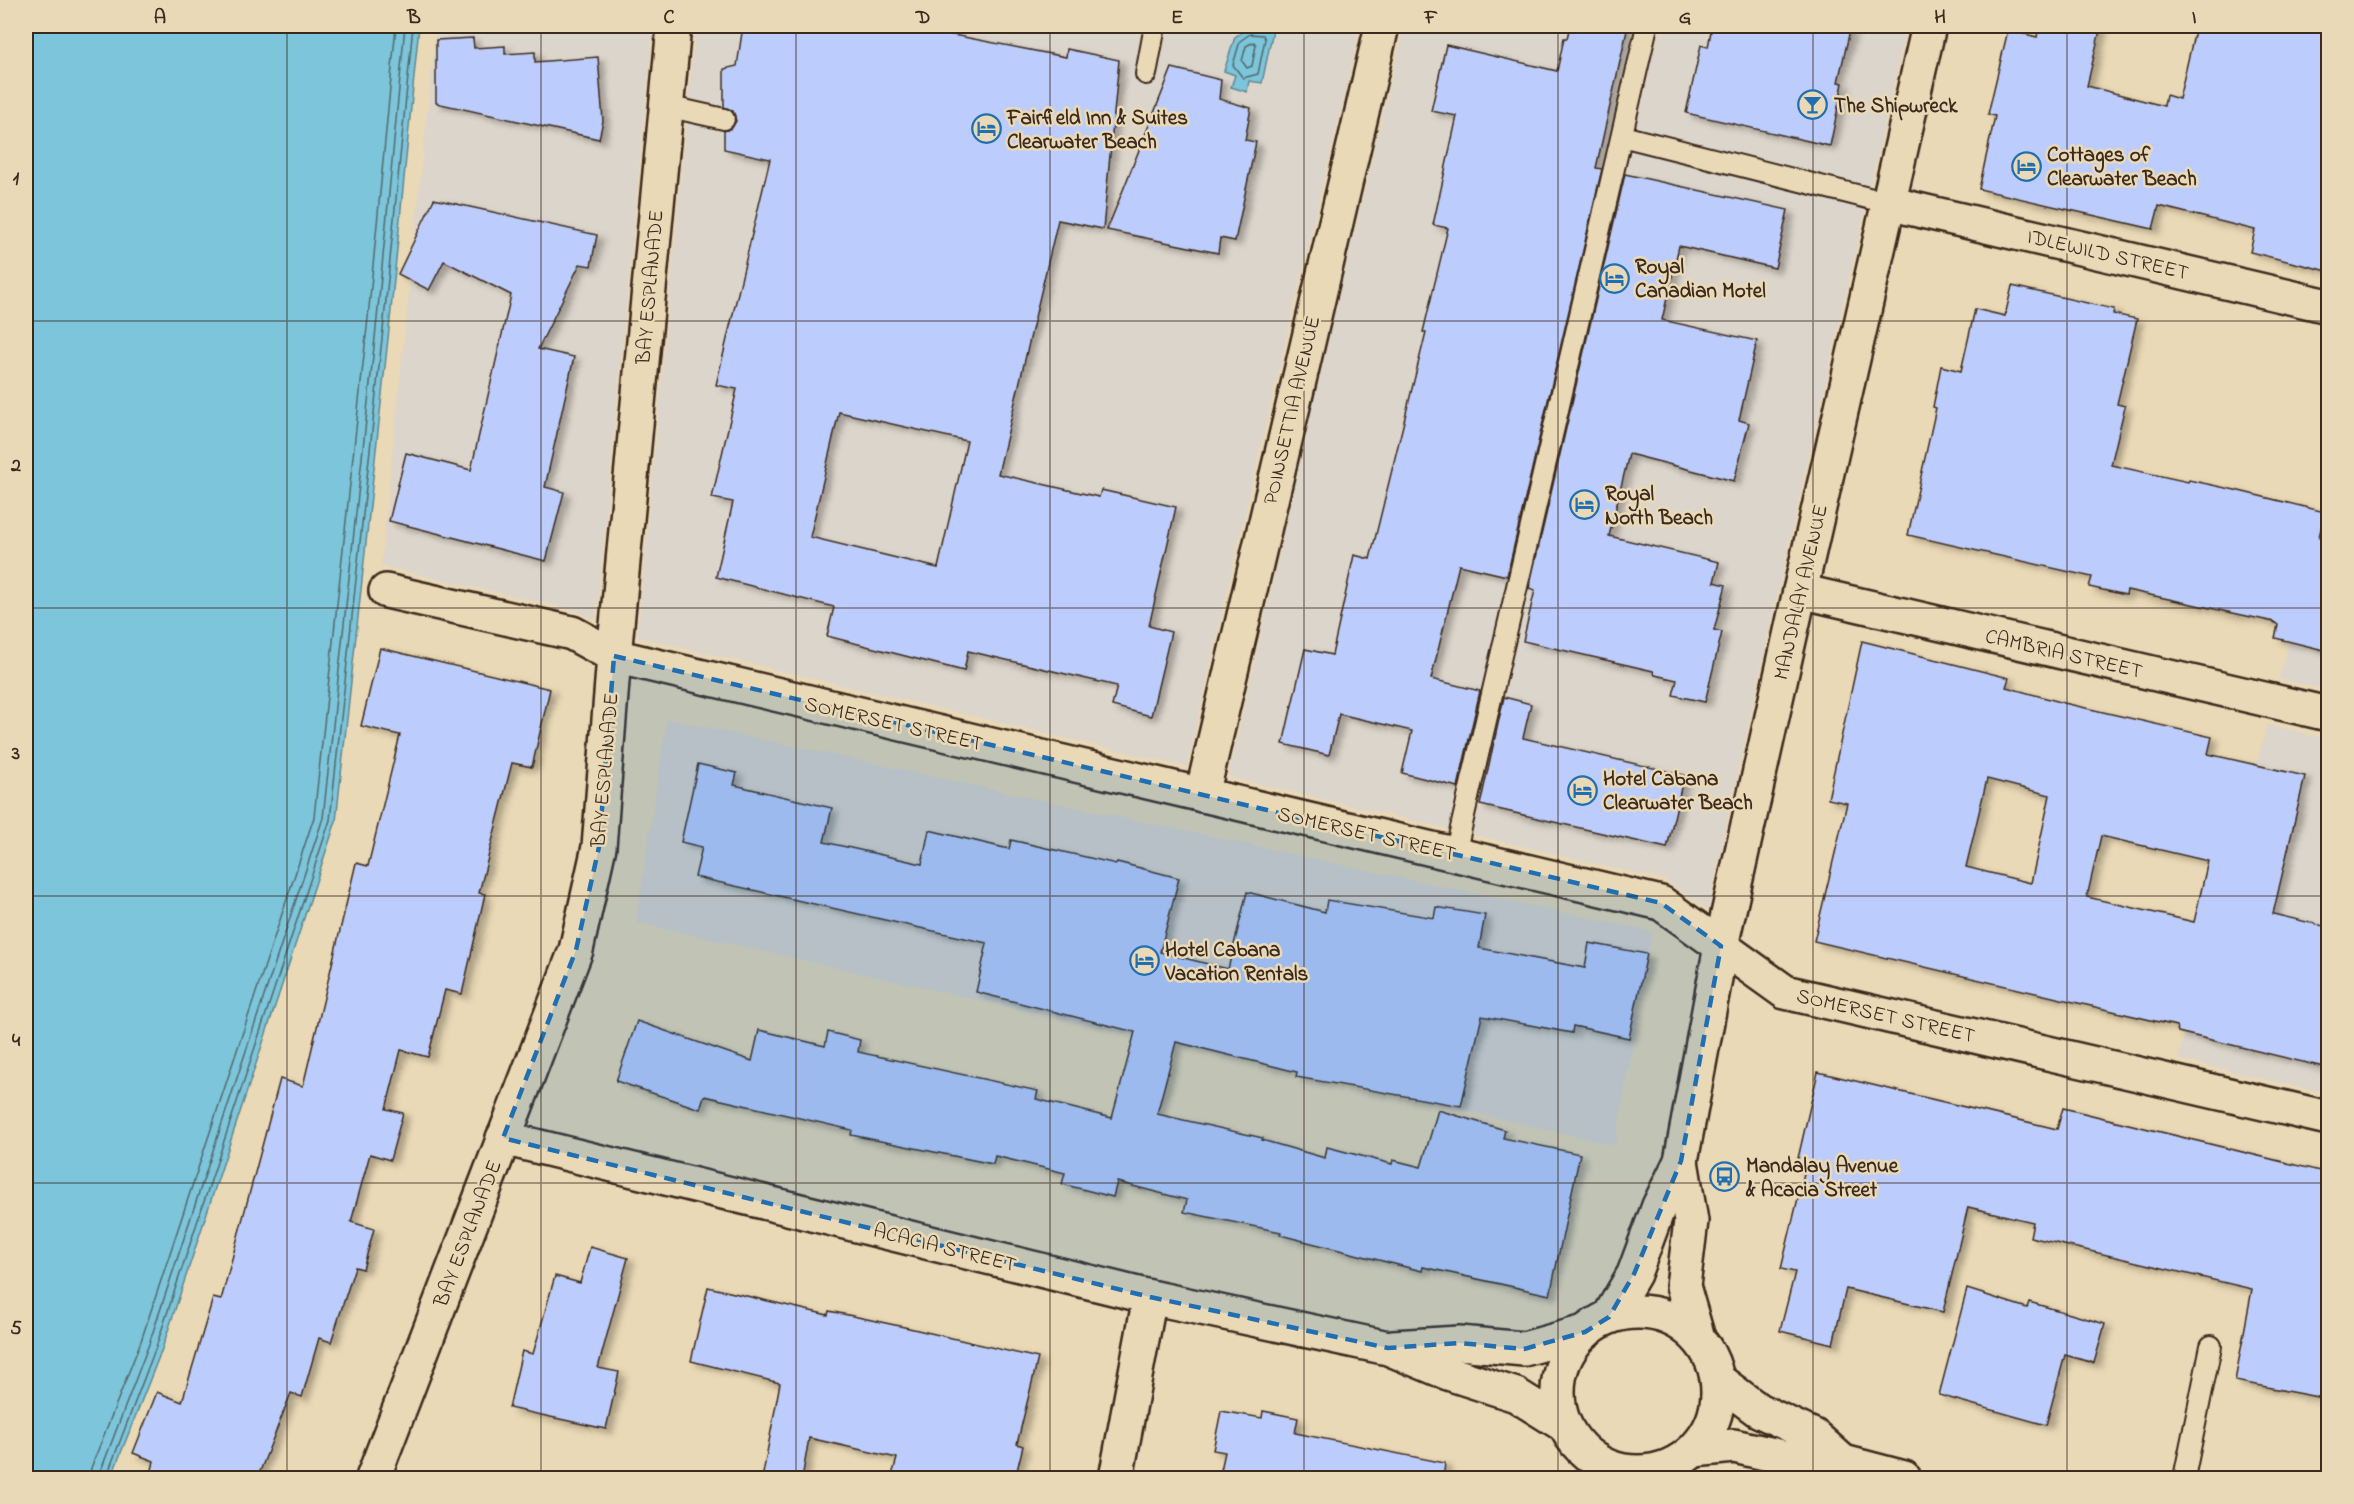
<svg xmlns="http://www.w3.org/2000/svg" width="2354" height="1504" font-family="'Indie Flower',sans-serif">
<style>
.built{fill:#dcd5cb}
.water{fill:#7bc5db;stroke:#61878f;stroke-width:1.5}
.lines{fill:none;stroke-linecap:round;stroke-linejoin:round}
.shore{stroke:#55686a;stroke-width:1.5}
.building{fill:#bccdfd;stroke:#3b2a1e;stroke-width:1.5;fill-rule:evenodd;filter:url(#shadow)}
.service-casing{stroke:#3b2a1e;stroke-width:24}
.minor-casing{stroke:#3b2a1e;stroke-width:38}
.tertiary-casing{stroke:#3b2a1e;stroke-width:38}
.service{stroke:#ead9b6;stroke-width:20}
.minor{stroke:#ead9b6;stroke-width:33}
.tertiary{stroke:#ead9b6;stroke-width:33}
.marked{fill:#1f6fb2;fill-opacity:0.2;stroke:#1f6fb2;stroke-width:4.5;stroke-dasharray:12 8;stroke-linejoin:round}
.grid{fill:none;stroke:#3b2a1e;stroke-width:1.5;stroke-opacity:0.55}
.labels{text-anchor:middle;stroke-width:5;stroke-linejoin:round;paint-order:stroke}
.poi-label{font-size:21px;font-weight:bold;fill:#3b2a1e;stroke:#ead9b6;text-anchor:start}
.street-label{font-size:21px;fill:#3b2a1e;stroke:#ead9b6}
.neatline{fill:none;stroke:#3b2a1e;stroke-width:2}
.grid-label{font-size:20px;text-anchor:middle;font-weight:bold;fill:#3b2a1e}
</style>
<defs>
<filter id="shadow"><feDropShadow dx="6" dy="4" stdDeviation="3" flood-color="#0004"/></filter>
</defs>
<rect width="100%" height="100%" fill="#ead9b6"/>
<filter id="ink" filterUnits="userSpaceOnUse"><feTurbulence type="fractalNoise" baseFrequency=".0167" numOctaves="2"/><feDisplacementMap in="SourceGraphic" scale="12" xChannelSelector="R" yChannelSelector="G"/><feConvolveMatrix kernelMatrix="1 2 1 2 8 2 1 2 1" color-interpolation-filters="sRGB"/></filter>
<g filter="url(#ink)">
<g class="built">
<polygon points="436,26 653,26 596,620 577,611 381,566"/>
<polygon points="695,26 1361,26 1257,462 1187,767 637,637"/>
<polygon points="1404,26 1907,26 1774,609 1708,909 1664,880 1228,777 1324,356"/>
<polygon points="2328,491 2328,690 2279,679"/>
<polygon points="667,719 1652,932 1615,1145 636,922"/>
<polygon points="2267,724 2328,739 2328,1094 2178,1059"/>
</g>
<g class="water">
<polygon points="26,26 419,26 390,320 336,821 162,1349 111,1478 26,1478"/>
<polygon points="1248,28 1273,30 1262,83 1249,81 1247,92 1231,87 1235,75 1224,71 1235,37"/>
</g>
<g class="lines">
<g class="shore">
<polygon points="1250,34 1263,35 1265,39 1258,74 1243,78 1233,65 1240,41"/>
<polygon points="1254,42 1256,45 1252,66 1247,68 1242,61 1246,46"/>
<polyline points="89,1478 91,1468 141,1341 314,817 368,318 396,26"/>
<polyline points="98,1478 149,1344 323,818 377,319 405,26"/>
<polyline points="106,1478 156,1347 330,820 384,320 413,26"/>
</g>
</g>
<g class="building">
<path d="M743,26H907L1066,57L1067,49L1119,60L1103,229L1058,220L998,474L1099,497L1101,490L1176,507L1149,626L1171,632L1151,716L1112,706L1117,686L968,651L964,671L827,636L834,607L716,577L733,502L712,498L737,389L716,385L770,159L724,149V131L732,128L736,121L733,111L724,107V69L737,66ZM839,412L967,441L938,568L810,537Z"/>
<polygon points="1570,26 1628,26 1596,168 1602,169 1507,576 1459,565 1431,679 1480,691 1458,787 1402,773 1412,731 1339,714 1329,755 1283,744 1305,649 1332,655 1354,555 1370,559 1426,332 1423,332 1448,228 1433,225 1457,116 1431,111 1446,45 1557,71 1564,38 1567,38"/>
<polygon points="1712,26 1851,26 1838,82 1843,83 1830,146 1686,113 1701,45 1708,47"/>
<polygon points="2039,26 2101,26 2087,86 2164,106 2166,95 2179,99 2196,26 2328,26 2328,271 2250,252 2255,230 2159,206 2153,229 1979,189 1995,116 1988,114 2008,30 2037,37"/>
<polygon points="473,38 474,48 505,46 505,54 535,52 535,62 598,57 603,121 599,139 436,103 436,40"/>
<polygon points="1172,68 1221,80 1219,99 1251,108 1245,140 1256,142 1235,241 1220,238 1218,253 1107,230"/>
<polygon points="1625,174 1788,210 1775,268 1679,246 1662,320 1757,341 1739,420 1749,423 1734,481 1629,454 1609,536 1719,562 1714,582 1726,585 1714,630 1722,632 1705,702 1673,695 1677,680 1655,675 1653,671 1523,641 1535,590 1529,588"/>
<polygon points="434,199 597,235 591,266 580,264 538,349 574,357 545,487 564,492 546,561 389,521 406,453 471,470 511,295 444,261 429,290 398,274"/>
<polygon points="2012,286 2114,309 2113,314 2137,319 2117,404 2125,406 2111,465 2188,482 2189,480 2235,490 2325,512 2319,537 2328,540 2328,651 2275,638 2278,625 2274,622 2127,590 2126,595 2089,587 2092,577 1908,535 1936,408 1933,407 1941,366 1961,371 1975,309 2005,316"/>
<path d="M1862,641L2009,678L2006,687L2064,703L2212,737L2208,754L2305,776L2273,914L2328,927V1068L2178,1032L2176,1026L1814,941L1847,803L1828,799ZM1987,779L2050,795L2031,883L1966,867ZM2101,836L2208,861L2194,922L2087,897Z"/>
<polygon points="380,648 550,689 532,767 512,763 479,893 485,894 462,994 445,990 428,1057 401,1050 386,1109 403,1113 390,1160 370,1154 351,1222 374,1229 363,1269 355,1267 331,1342 319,1338 302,1397 291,1393 257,1479 150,1479 154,1461 133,1453 157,1392 182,1402 213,1298 221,1300 280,1079 303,1086 356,863 368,866 400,735 361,726"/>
<polygon points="1504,697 1531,704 1523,738 1684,775 1667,848 1480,805"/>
<polygon points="698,764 737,773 734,785 832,808 824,842 922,864 929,830 1009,849 1011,840 1116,864 1117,862 1179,878 1160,952 1228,969 1247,892 1325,912 1327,900 1434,918 1436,907 1485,915 1479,948 1585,968 1589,943 1647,954 1629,1038 1573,1026 1572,1033 1482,1016 1461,1106 1296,1077 1297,1072 1176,1042 1157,1114 1263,1138 1262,1140 1325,1158 1327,1147 1392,1164 1393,1160 1421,1167 1438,1110 1505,1130 1503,1138 1580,1154 1550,1295 1423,1267 1422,1271 1280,1235 1281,1232 1184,1212 1187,1200 1117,1182 1113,1197 1062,1184 1065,1173 995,1156 993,1164 851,1135 852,1130 704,1096 700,1109 616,1081 637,1021 752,1061 759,1030 825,1046 828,1032 860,1040 858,1052 1038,1091 1036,1099 1112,1118 1135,1032 976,992 987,943 695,877 702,847 681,842"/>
<polygon points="1818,1072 2057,1129 2063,1108 2328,1173 2328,1399 2235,1381 2252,1289 2030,1237 2033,1222 1968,1207 1943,1312 1846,1289 1833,1344 1780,1331 1795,1272 1781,1269 1805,1169 1796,1167"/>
<polygon points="590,1247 628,1258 598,1368 619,1372 606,1429 509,1408 522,1351 533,1354 555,1276 580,1283"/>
<polygon points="708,1287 828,1315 829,1311 909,1328 1038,1358 1017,1444 1023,1446 1015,1479 891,1479 897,1458 809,1438 802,1479 762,1479 780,1383 691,1361"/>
<polygon points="1967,1289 2027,1308 2029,1302 2105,1324 2094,1363 2065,1355 2046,1425 1939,1395"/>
<polygon points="1221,1411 1262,1418 1263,1411 1298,1418 1295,1433 1445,1463 1443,1479 1219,1479 1225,1452 1213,1450"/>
</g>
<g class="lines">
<defs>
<g id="service">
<polyline points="1146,74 1155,26"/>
<polyline points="666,106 724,119"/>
<polyline points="1622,136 1888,203"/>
<polyline points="1455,854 1647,26"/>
<polyline points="2184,1478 2211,1346"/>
</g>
<g id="minor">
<polyline points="1888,203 2328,306"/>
<polyline points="386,591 572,633 614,656 1661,903 1785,992 2328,1118"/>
<polyline points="1800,591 2328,714"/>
<polyline points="1202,795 1382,26"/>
<polyline points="503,1138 1150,1297 1388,1348 1448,1373 1516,1395 1564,1425"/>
<polyline points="1393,1347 1459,1343 1524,1349 1585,1332"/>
<polyline points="1718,1380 1758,1410 1814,1436 1843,1462"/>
<polyline points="1694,1450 1734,1446 1796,1460 1843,1462 1904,1478"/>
<polyline points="373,1478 576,950 599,847 614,656 674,26"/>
<polyline points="1116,1478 1150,1297"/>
</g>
<g id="tertiary">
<polyline points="1681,1161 1691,1221 1683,1286 1698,1338"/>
<circle cx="1638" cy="1392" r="80"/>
<polyline points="1609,1317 1634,1274 1659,1206 1681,1161 1721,946 1800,591 1929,26"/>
</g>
</defs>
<use href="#service" class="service-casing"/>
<use href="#minor" class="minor-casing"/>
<use href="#tertiary" class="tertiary-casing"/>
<use href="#service" class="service"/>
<use href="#minor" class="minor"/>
<use href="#tertiary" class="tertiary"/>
</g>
</g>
<path class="marked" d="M614,656L1661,903L1721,946L1681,1161L1634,1274L1609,1317L1585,1332L1524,1349L1459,1343L1388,1348L1150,1297L503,1138L576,950L599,847Z"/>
<path class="grid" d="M287,26V1478M541,26V1478M796,26V1478M1050,26V1478M1304,26V1478M1558,26V1478M1813,26V1478M2067,26V1478M26,321H2328M26,608H2328M26,896H2328M26,1183H2328"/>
<defs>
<symbol id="bar-ring" viewBox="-11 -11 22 22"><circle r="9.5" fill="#ead9b6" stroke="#1f6fb2" stroke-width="1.5"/><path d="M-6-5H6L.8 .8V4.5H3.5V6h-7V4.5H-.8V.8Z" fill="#1f6fb2"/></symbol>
<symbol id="hotel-ring" viewBox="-11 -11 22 22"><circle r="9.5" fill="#ead9b6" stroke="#1f6fb2" stroke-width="1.5"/><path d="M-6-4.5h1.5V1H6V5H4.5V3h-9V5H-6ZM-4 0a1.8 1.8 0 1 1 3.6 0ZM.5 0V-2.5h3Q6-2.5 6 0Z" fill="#1f6fb2"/></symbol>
<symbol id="bus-ring" viewBox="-11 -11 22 22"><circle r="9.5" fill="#ead9b6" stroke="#1f6fb2" stroke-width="1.5"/><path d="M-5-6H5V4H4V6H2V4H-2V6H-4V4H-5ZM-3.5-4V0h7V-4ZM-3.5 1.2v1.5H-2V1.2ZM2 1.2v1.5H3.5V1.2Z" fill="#1f6fb2"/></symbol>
</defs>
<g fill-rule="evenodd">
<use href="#bar-ring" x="1796" y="88" width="33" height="33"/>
<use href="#hotel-ring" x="970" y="112" width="33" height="33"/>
<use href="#hotel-ring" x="2010" y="150" width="33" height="33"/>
<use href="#hotel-ring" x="1598" y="262" width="33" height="33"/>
<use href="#hotel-ring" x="1568" y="488" width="33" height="33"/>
<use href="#hotel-ring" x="1566" y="774" width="33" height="33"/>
<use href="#hotel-ring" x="1128" y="944" width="33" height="33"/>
<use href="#bus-ring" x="1708" y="1160" width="33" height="33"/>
</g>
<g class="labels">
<g class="poi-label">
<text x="1834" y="112">The Shipwreck</text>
<text x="1007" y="124">Fairfield Inn &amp; Suites<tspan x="1007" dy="24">Clearwater Beach</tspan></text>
<text x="2047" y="161">Cottages of<tspan x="2047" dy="24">Clearwater Beach</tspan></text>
<text x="1635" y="273">Royal<tspan x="1635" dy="24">Canadian Motel</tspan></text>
<text x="1605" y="500">Royal<tspan x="1605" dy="24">North Beach</tspan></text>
<text x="1603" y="785">Hotel Cabana<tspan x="1603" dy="24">Clearwater Beach</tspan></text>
<text x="1165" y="956">Hotel Cabana<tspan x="1165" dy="24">Vacation Rentals</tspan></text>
<text x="1746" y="1172">Mandalay Avenue<tspan x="1746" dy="24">&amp; Acacia Street</tspan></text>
</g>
<g class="street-label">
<text transform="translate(2108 254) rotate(13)" y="7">IDLEWILD STREET</text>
<text transform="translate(649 287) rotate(-85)" y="7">BAY ESPLANADE</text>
<text transform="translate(1291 410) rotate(-77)" y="7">POINSETTIA AVENUE</text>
<text transform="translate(1800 592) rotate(-77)" y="7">MANDALAY AVENUE</text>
<text transform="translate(2064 653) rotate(13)" y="7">CAMBRIA STREET</text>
<text transform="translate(894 723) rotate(13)" y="7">SOMERSET STREET</text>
<text transform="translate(604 770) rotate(-85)" y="7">BAY ESPLANADE</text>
<text transform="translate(1367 833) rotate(13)" y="7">SOMERSET STREET</text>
<text transform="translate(1886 1015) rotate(13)" y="7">SOMERSET STREET</text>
<text transform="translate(467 1233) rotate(-69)" y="7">BAY ESPLANADE</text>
<text transform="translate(945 1247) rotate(14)" y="7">ACACIA STREET</text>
</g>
</g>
<rect width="2354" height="1504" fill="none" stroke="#ead9b6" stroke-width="66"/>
<rect x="33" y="33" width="2288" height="1438" class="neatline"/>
<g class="grid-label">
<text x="160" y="23">A</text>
<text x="414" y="23">B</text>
<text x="669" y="23">C</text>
<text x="923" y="23">D</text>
<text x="1177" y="23">E</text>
<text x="1431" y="23">F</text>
<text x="1685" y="23">G</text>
<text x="1940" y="23">H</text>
<text x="2194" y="23">I</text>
<text x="16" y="184">1</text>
<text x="16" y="471">2</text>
<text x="16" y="759">3</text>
<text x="16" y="1046">4</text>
<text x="16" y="1334">5</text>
</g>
</svg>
